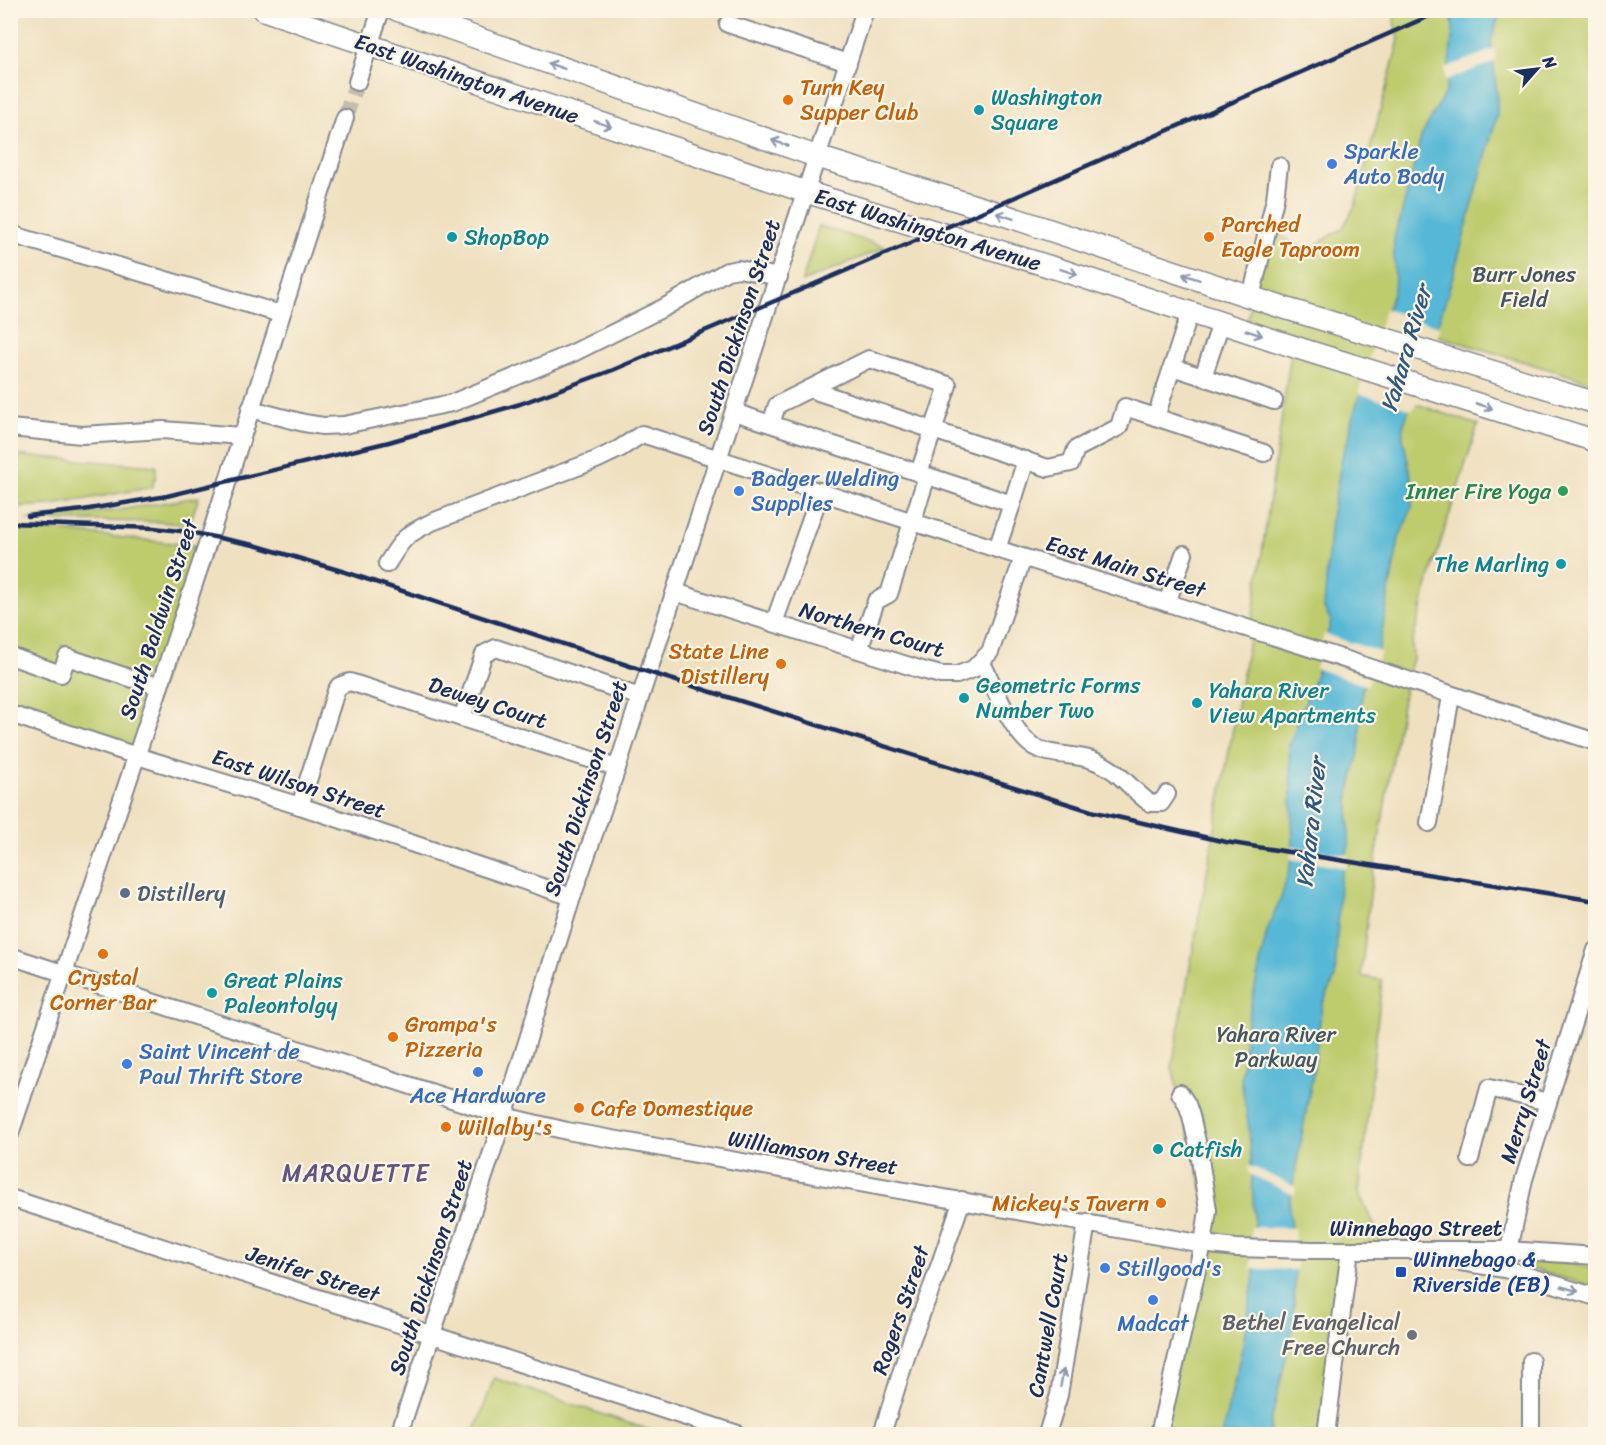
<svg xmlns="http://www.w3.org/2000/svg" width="1606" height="1445" font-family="Sriracha,sans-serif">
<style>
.green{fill:#becc6e;stroke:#6c7e66;stroke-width:1.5}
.water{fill:#57b8d6;stroke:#39749a;stroke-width:1.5}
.pier{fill:#efe0c0}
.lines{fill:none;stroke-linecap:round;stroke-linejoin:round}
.minor-tunnel{stroke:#c5bdac;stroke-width:16;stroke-dasharray:16 8;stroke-linecap:butt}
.minor-casing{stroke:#85888f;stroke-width:20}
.major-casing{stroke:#85888f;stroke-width:24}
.minor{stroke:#fff;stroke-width:16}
.major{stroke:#fff;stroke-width:21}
.rail{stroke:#1b2f5e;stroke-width:4.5}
.oneway{stroke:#8d97ae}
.food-dot{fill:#e8710a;stroke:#fcf5e5;stroke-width:2}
.culture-dot{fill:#0f9aa8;stroke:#fcf5e5;stroke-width:2}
.shop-dot{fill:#3f7fe0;stroke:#fcf5e5;stroke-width:2}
.leisure-dot{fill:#2e9e5b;stroke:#fcf5e5;stroke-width:2}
.service-dot{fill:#5c6f8a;stroke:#fcf5e5;stroke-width:2}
.transit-dot{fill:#1a4fb4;stroke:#fcf5e5;stroke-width:2}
.worship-dot{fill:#6b7280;stroke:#fcf5e5;stroke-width:2}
.labels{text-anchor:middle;stroke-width:4.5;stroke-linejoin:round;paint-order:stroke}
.street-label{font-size:22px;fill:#1b2f5e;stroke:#fcf5e5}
.food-label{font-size:22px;fill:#c56008;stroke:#fcf5e5;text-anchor:start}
.culture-label{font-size:22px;fill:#0d838f;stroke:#fcf5e5;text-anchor:start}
.shop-label{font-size:22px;fill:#366cbe;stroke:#fcf5e5;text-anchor:start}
.park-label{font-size:22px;fill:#445662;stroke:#fcf5e5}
.leisure-label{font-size:22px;fill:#27864d;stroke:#fcf5e5;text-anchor:end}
.service-label{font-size:22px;fill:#4e5e75;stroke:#fcf5e5;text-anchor:start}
.transit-label{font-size:22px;fill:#164399;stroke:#fcf5e5;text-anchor:start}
.worship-label{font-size:22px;fill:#5b616d;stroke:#fcf5e5;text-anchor:end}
.water-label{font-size:24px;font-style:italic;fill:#2d5882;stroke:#fcf5e5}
.neighbourhood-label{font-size:24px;letter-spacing:1.5px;fill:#5f5482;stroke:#fcf5e5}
</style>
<rect width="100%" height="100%" fill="#fcf5e5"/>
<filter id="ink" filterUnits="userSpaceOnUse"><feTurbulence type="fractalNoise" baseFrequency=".0167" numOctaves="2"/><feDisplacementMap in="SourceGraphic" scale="12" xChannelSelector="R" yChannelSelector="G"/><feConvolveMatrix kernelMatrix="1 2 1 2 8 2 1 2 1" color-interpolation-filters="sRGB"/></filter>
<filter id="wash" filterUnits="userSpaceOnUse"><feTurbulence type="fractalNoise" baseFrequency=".008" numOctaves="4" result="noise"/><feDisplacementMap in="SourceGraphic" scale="24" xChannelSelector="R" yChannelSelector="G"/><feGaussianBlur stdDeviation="1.35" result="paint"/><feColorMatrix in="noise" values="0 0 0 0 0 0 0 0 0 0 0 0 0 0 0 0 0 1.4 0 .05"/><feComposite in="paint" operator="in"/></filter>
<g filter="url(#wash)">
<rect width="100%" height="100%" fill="#efe0c0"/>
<g class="green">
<polygon points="1395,11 1595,11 1595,383 1435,335 1413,403 1478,425 1433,566 1412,643 1413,659 1406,681 1371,886 1361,976 1382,980 1359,1193 1386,1251 1351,1250 1326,1434 1159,1434 1208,1210 1172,1068 1173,1061 1251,629 1292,346 1245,330 1268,229 1308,250 1342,229 1355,206 1399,40 1394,22"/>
<polygon points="819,226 886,247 802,282"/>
<polygon points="11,455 156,466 156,477 153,482 153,487 52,505 11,507"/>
<polygon points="199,497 189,525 161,522 26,520 112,511"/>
<polygon points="11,530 61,531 206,547 137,756 11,714"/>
<polygon points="1522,1260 1572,1263 1595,1270 1595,1287 1527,1268 1522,1264"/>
<polygon points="494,1378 661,1434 474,1434"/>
</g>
<path class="water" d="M1451,11H1501L1491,41L1497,95V116L1451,283L1413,403L1409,409L1403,427V437L1412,481V508L1399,538L1379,648L1362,689L1359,752L1349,794V846L1346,854L1340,882L1335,978L1322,1005L1313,1074L1289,1206L1295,1279L1293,1327L1270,1426V1434H1222L1242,1349L1254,1276V1216L1249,1129L1241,1079L1246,1028L1267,931L1282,895L1290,866L1293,842L1289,745L1319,666L1331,621L1324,608L1331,518L1343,453L1350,434L1351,422L1394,289C1397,271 1389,237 1399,224L1421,137L1446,90L1453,29Z"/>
<g class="pier">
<polygon points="1495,49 1496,61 1445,81 1445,68"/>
<polygon points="1385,309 1440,327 1416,404 1412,410 1358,393"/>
<polygon points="1324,634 1381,652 1367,686 1315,668"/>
<polygon points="1292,846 1348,855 1346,868 1290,859"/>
<polygon points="1248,1165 1296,1187 1294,1195 1249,1174"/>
<polygon points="1251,1227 1294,1228 1297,1270 1251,1269"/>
</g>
</g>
<g filter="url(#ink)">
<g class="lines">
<polyline class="minor-tunnel" points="345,118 357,82"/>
<defs>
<g id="minor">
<polyline points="728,24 848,63"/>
<polyline points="357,82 381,10"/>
<polyline points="10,234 281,314"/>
<polyline points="1251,297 1275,199 1279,166"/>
<polyline points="1172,367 1203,377 1221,323"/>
<polyline points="1203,377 1274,401"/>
<polyline points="250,409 304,423 323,426 344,425 452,403 573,353 665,307 727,271 739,269 779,277"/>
<polyline points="734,412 919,473 948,385 869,359 809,389 1048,468 1071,463 1076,449 1119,427 1125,407 1264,453"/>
<polyline points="1156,417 1190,312"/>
<polyline points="771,424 777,405 809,389"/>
<polyline points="10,428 82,435 163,430 241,436"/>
<polyline points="919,473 1012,504 997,549"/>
<polyline points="1012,504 1026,460"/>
<path d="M387,564C403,538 405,535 432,522L596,460L619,449L642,434C846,501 1051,567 1256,631C1370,666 1482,706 1596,742"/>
<polyline points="675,592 922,670 941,675 957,675 973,669 990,652 1023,558"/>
<polyline points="1167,603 1184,554"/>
<polyline points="774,623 821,491"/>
<polyline points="859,650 876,601 889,594 927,476"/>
<polyline points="10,656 61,674 67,657 139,681 160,686"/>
<path d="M981,661C993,684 1010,728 1030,744C1047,757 1072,753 1092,760C1119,769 1128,787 1150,803H1161L1167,794"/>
<polyline points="10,714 137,756 300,806 572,897"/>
<polyline points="462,718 484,654 496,648 640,697"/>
<polyline points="300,806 336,691 339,686 350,682 617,768"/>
<polyline points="1429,823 1451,696"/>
<polyline points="10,956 504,1116 567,1131 1203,1244 1236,1248 1312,1250 1508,1250 1596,1256"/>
<polyline points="10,1134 210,536 345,118"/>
<polyline points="1470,1159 1489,1088 1548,1102"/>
<polyline points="10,1198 738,1434"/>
<polyline points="1442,1259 1505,1269 1596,1297"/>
<polyline points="1505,1269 1524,1179 1596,950"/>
<polyline points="1531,1361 1531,1434"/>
<polyline points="399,1434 504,1116 572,897 617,768 865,10"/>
<polyline points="882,1434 912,1338 933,1284 962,1200"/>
<polyline points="1047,1434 1059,1395 1087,1222"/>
<polyline points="1159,1434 1203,1244 1208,1210 1198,1146 1191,1116 1187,1104 1180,1093"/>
<polyline points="1326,1434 1350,1250"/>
</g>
<g id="major">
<polyline points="264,10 806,192 1061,270 1301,349 1596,441"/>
<polyline points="397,10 818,157 998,213 1281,307 1596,403"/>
</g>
</defs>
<use href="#minor" class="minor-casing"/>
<use href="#major" class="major-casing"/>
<use href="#minor" class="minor"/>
<use href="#major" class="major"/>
<g class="rail">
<polyline points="28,516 83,510 167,496 389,442 520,404 613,370 899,248 1443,10"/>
<polyline points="10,523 154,528 189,532 254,545 345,572 648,672 1091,811 1226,842 1596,901"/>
</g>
</g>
<defs><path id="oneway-shaft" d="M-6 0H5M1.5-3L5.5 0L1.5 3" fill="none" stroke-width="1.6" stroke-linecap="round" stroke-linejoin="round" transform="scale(1.5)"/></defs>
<g class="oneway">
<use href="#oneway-shaft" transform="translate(556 66) rotate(-161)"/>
<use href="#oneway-shaft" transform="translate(603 124) rotate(19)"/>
<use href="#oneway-shaft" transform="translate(780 143) rotate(-161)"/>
<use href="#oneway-shaft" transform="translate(1005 216) rotate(-162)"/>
<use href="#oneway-shaft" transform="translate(1069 272) rotate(18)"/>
<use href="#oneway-shaft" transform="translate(1191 277) rotate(-162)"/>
<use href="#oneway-shaft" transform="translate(1254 333) rotate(18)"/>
<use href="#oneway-shaft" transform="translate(1484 406) rotate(18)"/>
<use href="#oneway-shaft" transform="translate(1570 1289) rotate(16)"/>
<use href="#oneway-shaft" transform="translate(1062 1378) rotate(-80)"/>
</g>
</g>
<g class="food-dot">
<circle cx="788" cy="100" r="6"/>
<circle cx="1209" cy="237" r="6"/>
<circle cx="781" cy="664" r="6"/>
<circle cx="103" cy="954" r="6"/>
<circle cx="393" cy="1037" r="6"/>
<circle cx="579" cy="1108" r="6"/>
<circle cx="446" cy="1127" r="6"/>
<circle cx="1161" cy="1203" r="6"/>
</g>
<g class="culture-dot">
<circle cx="979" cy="110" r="6"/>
<circle cx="452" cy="237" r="6"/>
<circle cx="1561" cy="564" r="6"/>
<circle cx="964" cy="698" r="6"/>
<circle cx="1197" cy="703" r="6"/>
<circle cx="212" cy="993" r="6"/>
<circle cx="1158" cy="1149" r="6"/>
</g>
<g class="shop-dot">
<circle cx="1332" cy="164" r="6"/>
<circle cx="739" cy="491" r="6"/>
<circle cx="127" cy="1064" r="6"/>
<circle cx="478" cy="1072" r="6"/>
<circle cx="1105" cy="1268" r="6"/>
<circle cx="1153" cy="1300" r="6"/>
</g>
<circle class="leisure-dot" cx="1563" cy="491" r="6"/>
<circle class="service-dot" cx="125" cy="893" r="6"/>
<rect class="transit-dot" x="1395" y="1266" width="12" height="12" rx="3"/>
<circle class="worship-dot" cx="1412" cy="1335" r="6"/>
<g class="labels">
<g class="street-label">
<text transform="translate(467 78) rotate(19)" y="8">East Washington Avenue</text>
<text transform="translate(928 229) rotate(17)" y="8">East Washington Avenue</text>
<text transform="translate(738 327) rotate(-72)" y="8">South Dickinson Street</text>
<text transform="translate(1126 566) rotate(17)" y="8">East Main Street</text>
<text transform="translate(158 619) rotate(-72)" y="8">South Baldwin Street</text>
<text transform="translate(872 629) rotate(16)" y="8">Northern Court</text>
<text transform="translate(488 702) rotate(18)" y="8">Dewey Court</text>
<text transform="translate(299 783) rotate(18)" y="8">East Wilson Street</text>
<text transform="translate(585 788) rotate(-72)" y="8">South Dickinson Street</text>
<text transform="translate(1525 1101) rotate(-73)" y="8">Merry Street</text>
<text transform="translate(813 1152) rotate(10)" y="8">Williamson Street</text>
<text x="1416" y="1236">Winnebago Street</text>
<text transform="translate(430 1267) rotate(-72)" y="8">South Dickinson Street</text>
<text transform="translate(313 1273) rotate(18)" y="8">Jenifer Street</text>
<text transform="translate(900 1310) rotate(-71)" y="8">Rogers Street</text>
<text transform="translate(1047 1325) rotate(-80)" y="8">Cantwell Court</text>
</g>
<g class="food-label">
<text x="800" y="95">Turn Key<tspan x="800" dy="25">Supper Club</tspan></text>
<text x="1221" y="232">Parched<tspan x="1221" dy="25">Eagle Taproom</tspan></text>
<text x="769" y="659" text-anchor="end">State Line<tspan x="769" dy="25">Distillery</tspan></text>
<text x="103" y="985" text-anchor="middle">Crystal<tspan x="103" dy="25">Corner Bar</tspan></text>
<text x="405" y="1032">Grampa's<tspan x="405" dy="25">Pizzeria</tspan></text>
<text x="591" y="1116">Cafe Domestique</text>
<text x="458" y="1135">Willalby's</text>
<text x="1149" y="1211" text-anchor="end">Mickey's Tavern</text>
</g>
<g class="culture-label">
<text x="991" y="105">Washington<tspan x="991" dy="25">Square</tspan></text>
<text x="464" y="245">ShopBop</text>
<text x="1549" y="572" text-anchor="end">The Marling</text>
<text x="976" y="693">Geometric Forms<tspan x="976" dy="25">Number Two</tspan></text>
<text x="1209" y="698">Yahara River<tspan x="1209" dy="25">View Apartments</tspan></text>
<text x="224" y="988">Great Plains<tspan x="224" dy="25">Paleontolgy</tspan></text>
<text x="1170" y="1157">Catfish</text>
</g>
<g class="shop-label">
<text x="1344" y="159">Sparkle<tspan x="1344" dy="25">Auto Body</tspan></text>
<text x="751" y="486">Badger Welding<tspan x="751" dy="25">Supplies</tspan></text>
<text x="139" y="1059">Saint Vincent de<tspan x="139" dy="25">Paul Thrift Store</tspan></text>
<text x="478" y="1103" text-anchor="middle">Ace Hardware</text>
<text x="1117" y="1276">Stillgood's</text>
<text x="1153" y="1331" text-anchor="middle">Madcat</text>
</g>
<g class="park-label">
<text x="1524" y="282">Burr Jones<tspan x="1524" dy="25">Field</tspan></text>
<text x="1276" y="1042">Yahara River<tspan x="1276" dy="25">Parkway</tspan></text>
</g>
<g class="leisure-label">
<text x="1551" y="499">Inner Fire Yoga</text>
</g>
<g class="service-label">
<text x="137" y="901">Distillery</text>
</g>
<g class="transit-label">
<text x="1413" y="1267">Winnebago &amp;<tspan x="1413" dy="25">Riverside (EB)</tspan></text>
</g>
<g class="worship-label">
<text x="1400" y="1330">Bethel Evangelical<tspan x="1400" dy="25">Free Church</tspan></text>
</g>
<g class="water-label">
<text transform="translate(1406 349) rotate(-74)" y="8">Yahara River</text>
<text transform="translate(1311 823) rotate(-84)" y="8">Yahara River</text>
</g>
<g class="neighbourhood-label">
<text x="356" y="1181">MARQUETTE</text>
</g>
</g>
<rect width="1606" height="1445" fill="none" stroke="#fcf5e5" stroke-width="36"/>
<g transform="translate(1537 69) rotate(62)" stroke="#fcf5e5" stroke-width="4.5" paint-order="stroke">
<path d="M0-4.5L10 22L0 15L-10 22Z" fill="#1b2f5e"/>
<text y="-9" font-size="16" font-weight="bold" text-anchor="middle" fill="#1b2f5e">N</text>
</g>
</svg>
